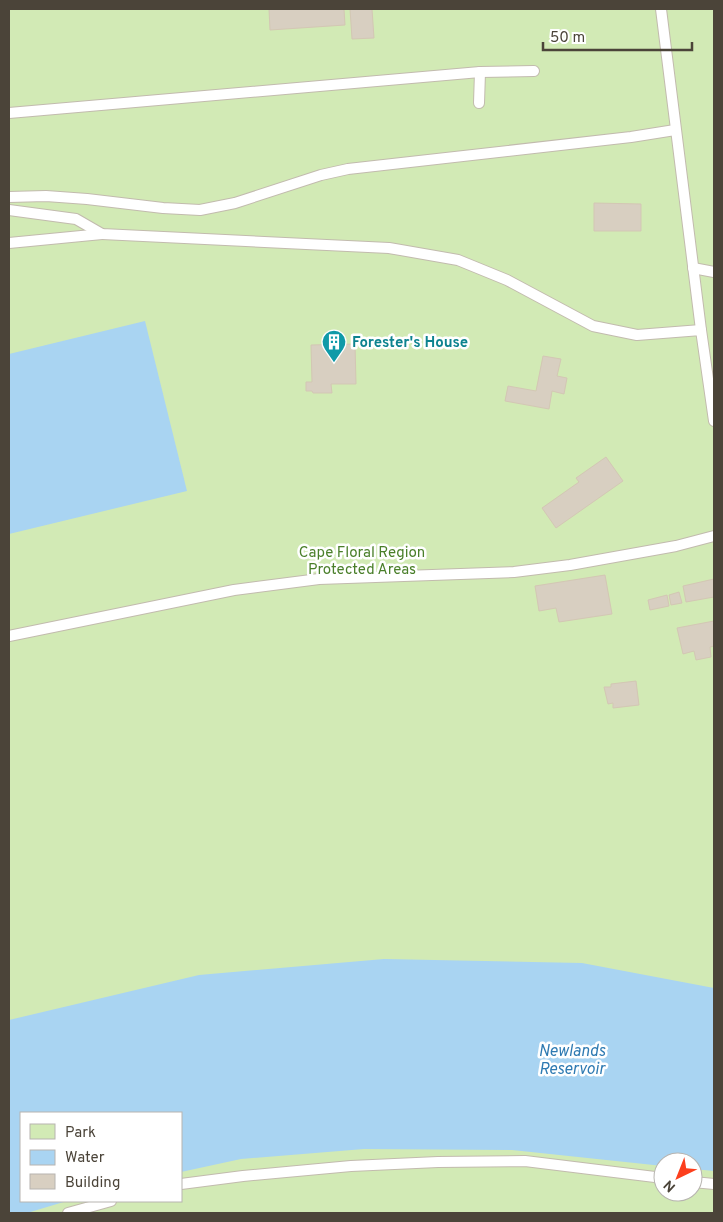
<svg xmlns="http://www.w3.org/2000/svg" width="723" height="1222" font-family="Overpass,sans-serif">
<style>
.green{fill:#d2eab5;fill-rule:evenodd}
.water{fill:#a9d4f2}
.building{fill:#d8cfc1;stroke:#d3c7b4}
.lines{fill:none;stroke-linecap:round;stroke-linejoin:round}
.service-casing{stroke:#c2bbae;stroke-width:12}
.service{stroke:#fff;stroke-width:10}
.labels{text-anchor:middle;stroke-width:5;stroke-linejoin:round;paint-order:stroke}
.culture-label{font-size:15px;font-weight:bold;fill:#0d838f;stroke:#fff;text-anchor:start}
.park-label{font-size:15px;fill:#4a7f2a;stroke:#fff}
.water-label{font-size:16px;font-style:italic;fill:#2e7ab2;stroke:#fff}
</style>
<rect width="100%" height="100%" fill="#f6f3ec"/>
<path class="green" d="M9,9H714V1213H9ZM21,1113H181V1201H21ZM663,1162H693V1192H663Z"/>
<g class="water">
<polygon points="145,321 187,491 9,534 9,354"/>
<polygon points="384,959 582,963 714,988 714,1171 693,1169 693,1162 663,1162 663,1166 512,1150 364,1149 241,1159 181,1172 181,1113 21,1113 21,1201 67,1201 27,1213 9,1213 9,1020 199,975"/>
</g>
<g class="building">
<polygon points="269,9 344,9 345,25 270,30"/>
<polygon points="350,9 372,9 374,38 352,39"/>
<polygon points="594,203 641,204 641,231 594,231"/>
<polygon points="355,344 356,384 331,384 332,393 313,393 312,391 306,391 306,382 312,382 311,345"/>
<polygon points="543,356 561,359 557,376 567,378 564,394 552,391 549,409 505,401 508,386 536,391"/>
<polygon points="606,457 623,481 556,528 542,508 579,482 576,478"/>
<polygon points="605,575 612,614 559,622 556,608 539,611 535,586"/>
<polygon points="714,579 714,597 686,602 683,586"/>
<polygon points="679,592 682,603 671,605 669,595"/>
<polygon points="667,595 669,606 650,610 648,600"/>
<polygon points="714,621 714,646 710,647 711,657 696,660 694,651 683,654 677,628"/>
<polygon points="636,681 639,705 613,708 613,703 608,704 604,687 611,687 611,684"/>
</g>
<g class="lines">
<defs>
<g id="service">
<polyline points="661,9 701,330"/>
<polyline points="479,103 480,72"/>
<polyline points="9,113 480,72 534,71"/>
<polyline points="9,197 46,196 87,199 163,208 200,210 235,203 321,175 348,169 631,137 675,130"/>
<polyline points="9,210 76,219 102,234 389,248 458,260 507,280 593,326 637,335 701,330 714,421"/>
<polyline points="9,243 102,234"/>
<polyline points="693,268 714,272"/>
<polyline points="9,636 234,590 319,579 514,572 570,565 676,546 714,536"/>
<polyline points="693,1182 714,1184"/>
<polyline points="181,1184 243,1176 351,1166 438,1162 525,1161 663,1178"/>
<polyline points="68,1213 111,1201"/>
</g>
</defs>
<use href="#service" class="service-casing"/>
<use href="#service" class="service"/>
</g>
<defs>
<symbol id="building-pin" viewBox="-11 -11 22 30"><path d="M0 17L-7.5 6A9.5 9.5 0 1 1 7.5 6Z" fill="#0f9aa8" stroke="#fff"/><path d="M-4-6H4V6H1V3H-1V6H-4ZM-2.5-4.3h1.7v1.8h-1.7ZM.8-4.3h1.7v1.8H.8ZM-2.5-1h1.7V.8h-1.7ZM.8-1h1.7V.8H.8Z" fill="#fff"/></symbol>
</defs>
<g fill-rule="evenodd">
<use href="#building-pin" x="320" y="328" width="28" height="38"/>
</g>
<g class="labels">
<g class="culture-label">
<text x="352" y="347">Forester's House</text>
</g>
<g class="park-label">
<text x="362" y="557">Cape Floral Region<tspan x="362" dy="17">Protected Areas</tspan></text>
</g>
<g class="water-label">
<text x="572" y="1056">Newlands<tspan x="572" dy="18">Reservoir</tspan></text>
</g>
</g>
<rect width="723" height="1222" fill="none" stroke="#4b4439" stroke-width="20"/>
<rect x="20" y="1112" width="162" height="90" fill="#ffffff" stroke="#b7b4b0"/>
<rect x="30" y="1124" width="25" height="15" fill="#d2eab5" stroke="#b7b4b0"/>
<text x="65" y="1137" font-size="15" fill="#4b4439">Park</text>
<rect x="30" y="1150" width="25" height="15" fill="#a9d4f2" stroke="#b7b4b0"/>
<text x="65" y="1162" font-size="15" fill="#4b4439">Water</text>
<rect x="30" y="1174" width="25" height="15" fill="#d8cfc1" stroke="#b7b4b0"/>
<text x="65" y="1187" font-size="15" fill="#4b4439">Building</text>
<g transform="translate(678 1177) rotate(223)"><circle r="24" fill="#ffffff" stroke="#b7b4b0"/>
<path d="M0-4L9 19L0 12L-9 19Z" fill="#fc3f1d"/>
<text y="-8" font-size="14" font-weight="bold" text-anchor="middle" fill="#4b4439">N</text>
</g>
<path d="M543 42v8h149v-8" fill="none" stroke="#4b4439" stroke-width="2.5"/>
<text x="550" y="42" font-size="15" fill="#4b4439" stroke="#ffffff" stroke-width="4" paint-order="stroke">50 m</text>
</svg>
